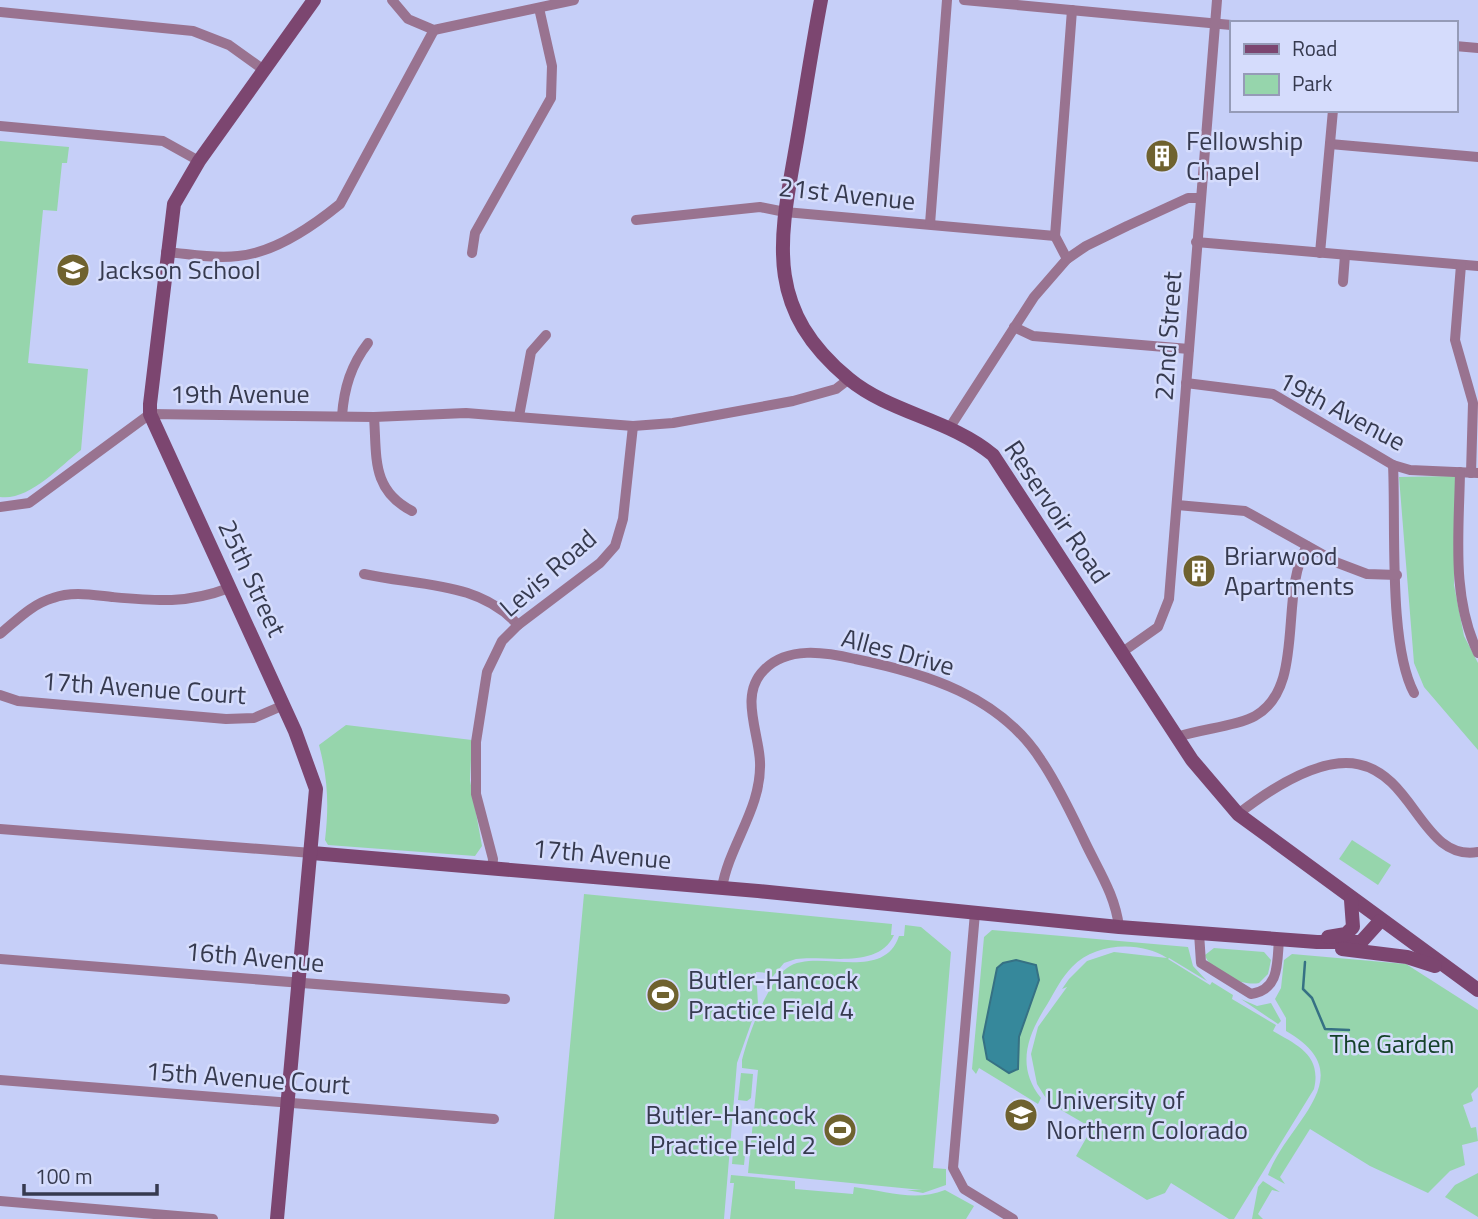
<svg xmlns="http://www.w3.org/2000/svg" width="1478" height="1219" font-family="'Titillium Web',sans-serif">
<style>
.green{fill:#96d5ac}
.water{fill:#36889b;stroke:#367184;stroke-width:2}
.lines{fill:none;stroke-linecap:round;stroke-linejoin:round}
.stream{stroke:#367184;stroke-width:2.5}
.street{stroke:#997390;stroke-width:10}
.secondary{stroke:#7c4670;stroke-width:14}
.labels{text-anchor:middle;stroke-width:5;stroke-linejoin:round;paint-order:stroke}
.poi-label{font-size:26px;fill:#363a4f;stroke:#d5dcfc;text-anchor:start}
.street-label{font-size:26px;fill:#363a4f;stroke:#d5dcfc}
.park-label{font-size:26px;fill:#144128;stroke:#d5dcfc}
</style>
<rect width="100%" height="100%" fill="#c6cff8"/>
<g class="green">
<path d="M0,141L69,147L67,163H62L57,211L43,210L28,363L88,369L81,450C59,467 29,501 0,497Z"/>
<polygon points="1456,476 1454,585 1464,636 1478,663 1478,750 1424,687 1414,663 1399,477"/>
<path d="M346,725L472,740L470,780L482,846L475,856L328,845L325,840C329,806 328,779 319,745Z"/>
<polygon points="1352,840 1391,865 1378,885 1339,859"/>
<path d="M584,894L892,924L891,935H894C878,970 826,955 796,959L784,963L769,981V973L756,972L758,1004L737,1063L724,1219H554Z"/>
<path d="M905,925L921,927L951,952L933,1168L946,1169V1185L923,1193L907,1190H922L748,1173L758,1070L742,1068V1060C748,1036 767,983 787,968C816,947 883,984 899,936H904Z"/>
<path d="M992,930L1188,947L1193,966L1207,981L1169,958L1168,959L1210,985L1212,982L1233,995L1232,999L1276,1025L1273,1031C1297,1045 1322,1055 1314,1089L1234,1219H1229L1171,1183L1165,1193L1147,1200L1076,1156L1092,1128L1049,1103L1037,1084L1031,1054L1038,1027L1067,987L1062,989L1069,979L1087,961L1114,952L1167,958C1141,941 1096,942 1072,967C1062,977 1055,991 1048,1003C1028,1034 1015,1066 1041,1098L1038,1104L979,1068L976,1074L972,1069L984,937Z"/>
<path d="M1214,948L1264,952L1271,960L1268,974L1259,983C1243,987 1209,971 1205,955Z"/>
<path d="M1292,954L1406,964L1478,1010V1087L1471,1094L1473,1101L1463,1105L1471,1128L1476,1127L1478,1141L1462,1145L1465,1165L1450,1171L1428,1193L1370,1166L1310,1129L1280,1177L1285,1184L1268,1175C1287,1122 1365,1076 1286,1031V1018L1275,999L1281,988L1284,960Z"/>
<polygon points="1241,999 1257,1006 1271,1003 1281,1021 1278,1024"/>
<polygon points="741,1073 753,1074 751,1098 747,1101 738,1100"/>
<polygon points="734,1140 743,1141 746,1145 744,1165 732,1164"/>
<polygon points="1478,1173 1478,1217 1445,1197 1455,1185"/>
<path d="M731,1175L795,1181V1189L853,1194L854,1187C886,1191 915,1202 945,1190L974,1206L966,1219H730L734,1183H730Z"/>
<polygon points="1263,1181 1280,1192 1272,1190 1258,1214 1263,1219 1252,1219 1258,1187"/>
</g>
<polygon class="water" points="1016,960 1036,965 1039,980 1019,1037 1018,1069 1009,1073 987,1059 983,1037 997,968 1003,963"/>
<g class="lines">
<polyline class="stream" points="1305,962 1303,989 1312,998 1325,1029 1349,1030"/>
<g class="street">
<polyline points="392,0 408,19 434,30 574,0"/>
<polyline points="964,0 1231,25"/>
<polyline points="0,12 193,31 229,45 264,70"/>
<polyline points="1455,46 1478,48"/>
<polyline points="0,126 163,141 199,161"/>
<polyline points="1330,144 1478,157"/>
<polyline points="636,220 760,207 785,212 1055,236"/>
<polyline points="930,224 947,0"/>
<polyline points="1196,242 1478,266"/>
<path d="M166,252C190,254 214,259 238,256C274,253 313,226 340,204L434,30"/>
<polyline points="472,253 475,233 551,98 552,66 539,8"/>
<polyline points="1320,253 1333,110"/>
<polyline points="1067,259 1055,236 1072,10"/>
<polyline points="1461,265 1455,340 1473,403 1471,473"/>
<polyline points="1343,282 1345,255"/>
<polyline points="1014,327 1033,336 1189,349"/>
<polyline points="1186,383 1273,394 1393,465 1410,470 1478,473"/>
<path d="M342,416C344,388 351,365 368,343"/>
<polyline points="519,416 531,352 546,335"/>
<path d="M374,417C377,457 371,490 412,511"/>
<polyline points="950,427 1034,297 1067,259 1086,246 1127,226 1188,198 1200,198"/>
<path d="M1393,465C1396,524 1388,644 1414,693"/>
<path d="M1460,472C1459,533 1451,597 1478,653"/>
<polyline points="1177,505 1245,511 1338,563 1367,574 1397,575"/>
<polyline points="0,507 29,503 150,414 374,417 466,413 633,426 673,423 793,401 836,389 849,379"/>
<path d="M364,574C418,586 479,581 518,625"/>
<path d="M0,634C17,620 32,604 53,598C72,591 93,595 112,597C156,601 187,604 229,588"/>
<polyline points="1121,653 1158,627 1169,599 1217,0"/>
<polyline points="0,695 18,701 226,719 254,718 284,705"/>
<path d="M1177,737C1200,729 1238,726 1255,716C1307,687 1278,594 1307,546"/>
<path d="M1238,814C1418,675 1397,866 1478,852"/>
<polyline points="0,829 312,853"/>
<polyline points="492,870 493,859 476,794 476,742 487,672 502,641 518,625 600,563 615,546 623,519 633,426"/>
<path d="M722,888C729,845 762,808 760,762C759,732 739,695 764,670C787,646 825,652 855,659C925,673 1000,696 1041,760C1058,785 1071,813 1084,840C1098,870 1115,894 1119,927"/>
<polyline points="975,913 953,1168 964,1189 1013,1219"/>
<path d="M1199,933L1201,963L1251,994C1280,990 1277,962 1279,939"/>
<polyline points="0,959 505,999"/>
<polyline points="0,1080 494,1119"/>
<polyline points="0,1201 213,1219"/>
</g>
<g class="secondary">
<path d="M821,0C812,47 805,94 797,141C780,238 762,307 849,379C890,413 950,419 993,455L1192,760L1238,814L1478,990"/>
<polyline points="312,853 758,891 1119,927 1317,942 1361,942 1380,921"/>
<polyline points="1328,937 1346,934 1353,927 1351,900"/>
<polyline points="1342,949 1407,957 1435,966"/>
<polyline points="277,1219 316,789 295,731 150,414 150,404 174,204 199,161 314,0"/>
</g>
</g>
<defs>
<symbol id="building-disc" viewBox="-11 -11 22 22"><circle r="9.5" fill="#6f622f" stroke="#d5dcfc"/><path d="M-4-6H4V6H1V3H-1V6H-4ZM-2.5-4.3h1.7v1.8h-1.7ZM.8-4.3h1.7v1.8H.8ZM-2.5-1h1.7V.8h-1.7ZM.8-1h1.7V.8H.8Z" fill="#fff"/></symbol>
<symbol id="school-disc" viewBox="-11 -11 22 22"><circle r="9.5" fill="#6f622f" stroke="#d5dcfc"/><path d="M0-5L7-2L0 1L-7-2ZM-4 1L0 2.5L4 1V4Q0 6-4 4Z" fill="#fff"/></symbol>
<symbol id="stadium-disc" viewBox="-11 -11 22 22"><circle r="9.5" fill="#6f622f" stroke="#d5dcfc"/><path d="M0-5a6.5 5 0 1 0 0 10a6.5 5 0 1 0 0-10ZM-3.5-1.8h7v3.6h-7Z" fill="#fff"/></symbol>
<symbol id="university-disc" viewBox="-11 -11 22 22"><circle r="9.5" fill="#6f622f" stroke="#d5dcfc"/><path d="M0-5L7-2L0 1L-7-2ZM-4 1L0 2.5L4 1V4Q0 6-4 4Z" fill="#fff"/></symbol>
</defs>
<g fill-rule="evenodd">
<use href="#building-disc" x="1143" y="137" width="38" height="38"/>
<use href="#school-disc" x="54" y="251" width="38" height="38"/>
<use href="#building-disc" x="1180" y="552" width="38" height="38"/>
<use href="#stadium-disc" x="644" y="976" width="38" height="38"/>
<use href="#university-disc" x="1002" y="1096" width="38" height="38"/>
<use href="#stadium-disc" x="821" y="1111" width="38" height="38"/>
</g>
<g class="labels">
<g class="poi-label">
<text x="1186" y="150">Fellowship<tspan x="1186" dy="30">Chapel</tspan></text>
<text x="98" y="279">Jackson School</text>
<text x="1224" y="565">Briarwood<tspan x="1224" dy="30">Apartments</tspan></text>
<text x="688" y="989">Butler-Hancock<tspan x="688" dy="30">Practice Field 4</tspan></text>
<text x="1046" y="1109">University of<tspan x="1046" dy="30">Northern Colorado</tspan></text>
<text x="816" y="1124" text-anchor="end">Butler-Hancock<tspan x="816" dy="30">Practice Field 2</tspan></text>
</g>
<g class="street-label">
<text transform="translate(847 194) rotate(6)" y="9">21st Avenue</text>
<text transform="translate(1168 336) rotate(-86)" y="9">22nd Street</text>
<text x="240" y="403">19th Avenue</text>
<text transform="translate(1342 411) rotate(28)" y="9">19th Avenue</text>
<text transform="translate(1057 512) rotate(56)" y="9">Reservoir Road</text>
<text transform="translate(548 573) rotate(-41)" y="9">Levis Road</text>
<text transform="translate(252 578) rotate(65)" y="9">25th Street</text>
<text transform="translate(898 652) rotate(15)" y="9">Alles Drive</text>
<text transform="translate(144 688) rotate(4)" y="9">17th Avenue Court</text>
<text transform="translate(602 854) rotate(5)" y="9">17th Avenue</text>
<text transform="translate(255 957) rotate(5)" y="9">16th Avenue</text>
<text transform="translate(248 1078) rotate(4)" y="9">15th Avenue Court</text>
</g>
<g class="park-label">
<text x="1392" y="1053">The Garden</text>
</g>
</g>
<rect x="1230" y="21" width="228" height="91" fill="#d5dcfc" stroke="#959bb7" stroke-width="2"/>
<rect x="1244" y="44" width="35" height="10" fill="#7c4670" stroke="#959bb7" stroke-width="2"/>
<text x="1292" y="56" font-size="21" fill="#363a4f">Road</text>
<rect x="1244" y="74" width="35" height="21" fill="#96d5ac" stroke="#959bb7" stroke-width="2"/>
<text x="1292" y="91" font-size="21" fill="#363a4f">Park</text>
<path d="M24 1184v10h133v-10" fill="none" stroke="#363a4f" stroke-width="3.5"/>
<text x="35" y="1184" font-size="21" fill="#363a4f" stroke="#d5dcfc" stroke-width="5" paint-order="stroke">100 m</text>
</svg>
